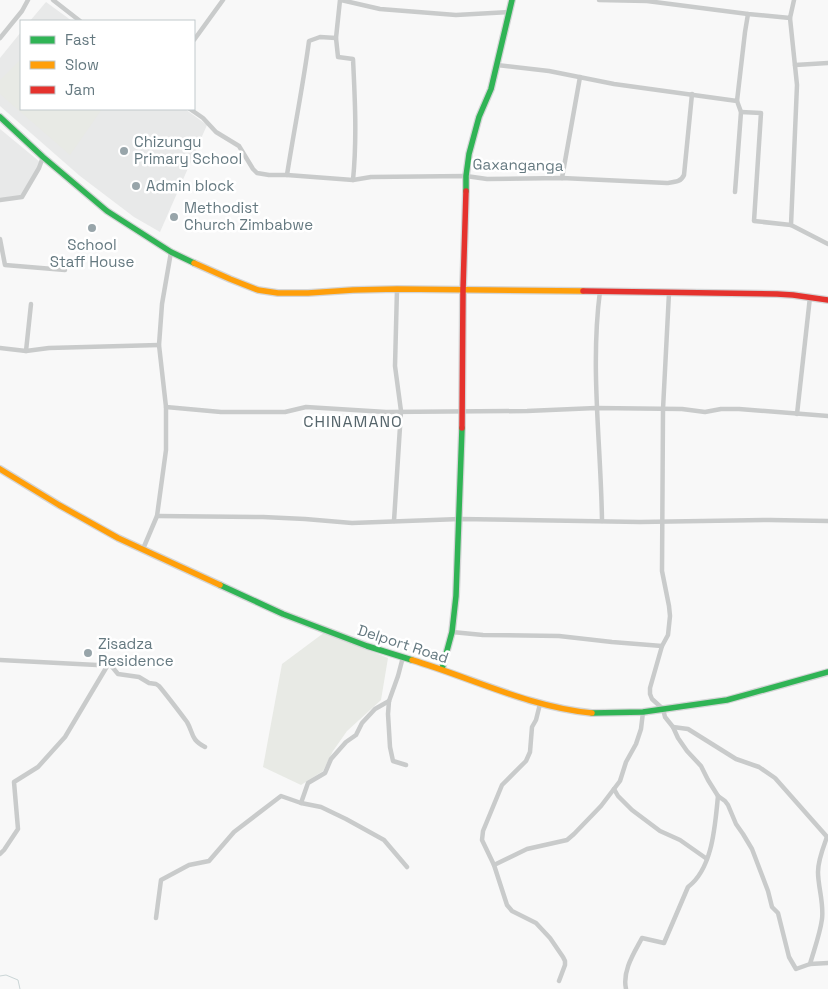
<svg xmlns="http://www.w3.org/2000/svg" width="828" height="989" font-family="'Space Grotesk',sans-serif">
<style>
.built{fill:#e8e9e9}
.green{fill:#e8eae5}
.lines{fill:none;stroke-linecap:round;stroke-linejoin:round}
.stream{stroke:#cad5d6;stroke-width:1}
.fast-casing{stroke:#d4d5d6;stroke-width:8}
.slow-casing{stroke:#d4d5d6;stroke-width:8}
.jam-casing{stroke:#d4d5d6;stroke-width:8}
.street{stroke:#c9cbcb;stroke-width:4.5}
.fast{stroke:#30b455;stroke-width:5.5}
.slow{stroke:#ff9f0a;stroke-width:5.5}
.jam{stroke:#e5322d;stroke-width:5.5}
.poi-dot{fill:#98a5aa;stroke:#fff;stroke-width:2}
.labels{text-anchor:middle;stroke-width:5;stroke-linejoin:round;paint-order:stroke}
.poi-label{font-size:15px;fill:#657980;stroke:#fff;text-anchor:start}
.street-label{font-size:15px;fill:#657980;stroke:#fff}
.neighbourhood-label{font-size:16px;letter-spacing:1px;fill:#57666c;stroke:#fff}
</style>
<rect width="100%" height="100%" fill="#f8f8f8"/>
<g class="built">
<polygon points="46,2 72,21 30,21"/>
<polygon points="21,32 21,109 185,109 207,125 160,232 134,217 80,176 0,106 0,58"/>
<polygon points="0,129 40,162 23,198 0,199"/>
</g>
<g class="green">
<polygon points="21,59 21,109 102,109 70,155 0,94 0,80"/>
<polygon points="325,632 388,658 381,700 347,731 333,751 323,771 301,785 263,767 282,664"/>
</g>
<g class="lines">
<polyline class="stream" points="0,976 6,975 18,980 20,989"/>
<defs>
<g id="fast">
<polyline points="0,117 43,157 107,211 171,252 194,263"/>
<polyline points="466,191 466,176 469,154 479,117 491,89 512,0"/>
<polyline points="220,585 283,614 367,646 412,660"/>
<polyline points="442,669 452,632 456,596 462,428"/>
<polyline points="592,713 643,712 727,700 828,672"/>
</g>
<g id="slow">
<polyline points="194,263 230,279 258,290 278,293 308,293 353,290 397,289 583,291"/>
<polyline points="0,469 59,505 118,538 220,585"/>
<path d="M412,660C472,678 529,707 592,713"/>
</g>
<g id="jam">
<polyline points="583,291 777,294 793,295 828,300"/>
<polyline points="462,428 463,290 466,191"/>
</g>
</defs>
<use href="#fast" class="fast-casing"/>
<use href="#slow" class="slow-casing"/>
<use href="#jam" class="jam-casing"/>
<g class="street">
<polyline points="53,0 80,21"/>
<path d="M340,0L336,38L338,57L353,59C355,99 357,140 353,180"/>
<polyline points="341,0 380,9 456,15 510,12"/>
<polyline points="599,0 647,1 748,14 790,18 794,0"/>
<polyline points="790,18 797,85 791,225 828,244"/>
<polyline points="0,38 22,11 28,0"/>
<polyline points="194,40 223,0"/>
<polyline points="497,65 549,71 614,84 737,101 741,112 735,192"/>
<polyline points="795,65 828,63"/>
<polyline points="737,101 745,32 748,14"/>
<path d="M190,109L203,118L216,132L239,146L253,169L257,173L269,175H287L353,180L371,177L466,176L487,179L562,178L667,183C675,182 681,182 684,175L692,94"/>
<polyline points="741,112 761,113 754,221 791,225"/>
<path d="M287,175C294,130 303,86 309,41L320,37L336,38"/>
<polyline points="562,178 580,77"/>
<polyline points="0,200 22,197 39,168 43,157"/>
<polyline points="0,239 5,265 65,270"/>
<path d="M600,291C590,368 601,444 602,521"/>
<polyline points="669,293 663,409 662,571 669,606 670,616 668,635 662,646 650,688 650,694 652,699 663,709 665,717 673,727 678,738 687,751 701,766 708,780 718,796 725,801 728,805 736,824 743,834 752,849 768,891 772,907 778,913 789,957 796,969 810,964 828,963"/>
<polyline points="0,348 26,351 49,348 159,345"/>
<polyline points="26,351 31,304"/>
<polyline points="166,407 221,412 285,412 306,407 386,412 527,411 596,408 682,409 705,412 721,409 739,409 828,416"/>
<polyline points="797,414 810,297"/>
<polyline points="157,516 263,517 305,519 352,523 460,519 640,522 770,520 828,521"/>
<polyline points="394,521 401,411 395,366 397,289"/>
<polyline points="143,549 157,516 166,450 166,407 159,345 162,304 171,252"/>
<polyline points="452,632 483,635 559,636 612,642 662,646"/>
<polyline points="403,657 398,676 389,701 388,714 390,747 393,761 406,765"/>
<path d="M0,660L97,665L103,662L109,663L118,674L139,677L149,683L156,684L159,686C169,698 178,710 187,722C194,734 190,739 205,747"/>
<polyline points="540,704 536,720 532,727 530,752 526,761 502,785 483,831 482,840 494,865 507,905 512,911 536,923 550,938 563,957 565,961 565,965 559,981"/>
<polyline points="673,727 688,729 736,759 759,767 775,778 828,838"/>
<polyline points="614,789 618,796 632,810 660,831 680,840 707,859"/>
<polyline points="301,803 308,783 325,773 331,759 346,742 356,735 362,723 375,709 389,701"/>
<polyline points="0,854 4,850 18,829 14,782 38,767 65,737 109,663"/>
<polyline points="494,865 527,849 567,840 574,834 601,806 620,781 626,762 636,744 641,729 643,712"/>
<polyline points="156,918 161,880 189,865 209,861 234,832 281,796 301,803 321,807 346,819 384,840 407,867"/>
<path d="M810,964C814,950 820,934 822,919C824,903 818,887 818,872C818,860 823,848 827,837"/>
<path d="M626,989C622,971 634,953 642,938L664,943L688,887C713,868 715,825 718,796"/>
</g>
<use href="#fast" class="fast"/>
<use href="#slow" class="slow"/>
<use href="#jam" class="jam"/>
</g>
<g class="poi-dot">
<circle cx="124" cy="151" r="5"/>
<circle cx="136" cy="186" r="5"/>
<circle cx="174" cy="217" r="5"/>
<circle cx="92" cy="228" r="5"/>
<circle cx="88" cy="653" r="5"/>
</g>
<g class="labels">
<g class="poi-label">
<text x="134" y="147">Chizungu<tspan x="134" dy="17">Primary School</tspan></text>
<text x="146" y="191">Admin block</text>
<text x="184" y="213">Methodist<tspan x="184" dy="17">Church Zimbabwe</tspan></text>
<text x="92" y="250" text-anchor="middle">School<tspan x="92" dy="17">Staff House</tspan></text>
<text x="98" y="649">Zisadza<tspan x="98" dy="17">Residence</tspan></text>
</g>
<g class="street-label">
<text transform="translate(518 165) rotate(1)" y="5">Gaxanganga</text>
<text transform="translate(403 644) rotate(18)" y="5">Delport Road</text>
</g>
<g class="neighbourhood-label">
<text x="353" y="427">CHINAMANO</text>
</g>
</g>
<rect x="20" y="20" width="175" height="90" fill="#ffffff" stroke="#c1c9cc"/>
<rect x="30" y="36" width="25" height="8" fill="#30b455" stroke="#c1c9cc"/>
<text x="65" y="45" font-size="15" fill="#657980">Fast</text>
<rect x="30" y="61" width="25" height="8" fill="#ff9f0a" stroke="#c1c9cc"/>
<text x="65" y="70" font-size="15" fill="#657980">Slow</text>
<rect x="30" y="86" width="25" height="8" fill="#e5322d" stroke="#c1c9cc"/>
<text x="65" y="95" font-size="15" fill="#657980">Jam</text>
</svg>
